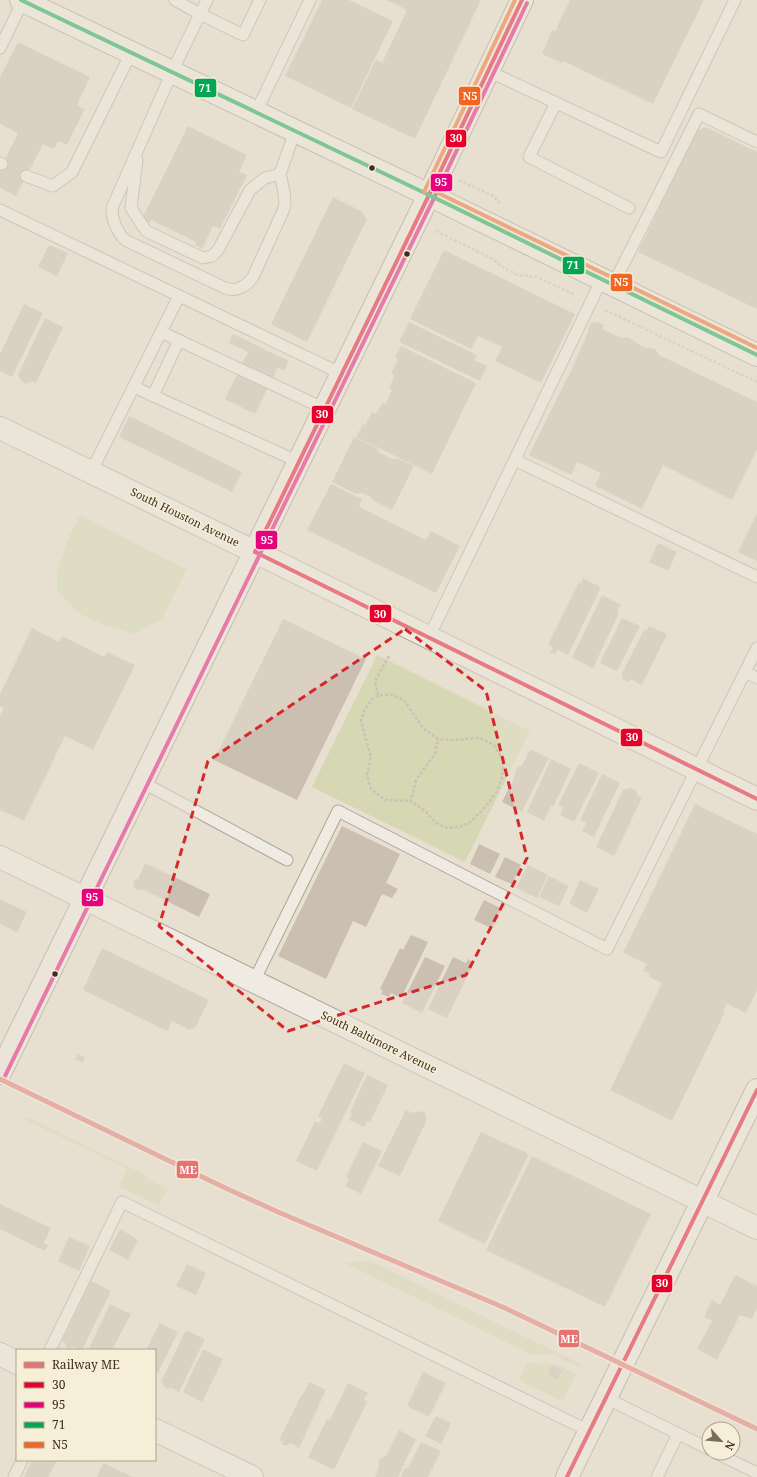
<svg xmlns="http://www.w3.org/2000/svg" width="757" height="1477" font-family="'Noto Serif',serif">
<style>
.green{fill:#d6d7b3}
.building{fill:#cbbfb2}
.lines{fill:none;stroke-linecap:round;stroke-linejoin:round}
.lane-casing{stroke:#ada599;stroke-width:13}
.street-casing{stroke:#ada599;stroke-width:24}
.secondary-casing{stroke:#9c958a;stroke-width:24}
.path{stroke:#c8c2b9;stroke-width:2.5;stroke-dasharray:3 2;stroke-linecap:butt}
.lane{stroke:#efebe3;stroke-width:11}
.street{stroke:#efebe3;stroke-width:22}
.secondary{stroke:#efebe3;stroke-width:22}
.bus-1-casing{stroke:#f7eed8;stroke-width:7}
.bus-2-casing{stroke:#f7eed8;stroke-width:7}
.bus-3-casing{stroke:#f7eed8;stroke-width:7}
.bus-4-casing{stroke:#f7eed8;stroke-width:7}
.bus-1{stroke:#e4002b;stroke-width:4}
.bus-2{stroke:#e5007d;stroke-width:4}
.bus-3{stroke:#00a651;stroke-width:4}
.bus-4{stroke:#f26522;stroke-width:4}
.rail-1-casing{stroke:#f7eed8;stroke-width:8}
.rail-1{stroke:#e47372;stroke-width:5}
.marked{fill:none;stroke:#d62828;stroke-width:3;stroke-dasharray:8 5;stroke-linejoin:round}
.bus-dot{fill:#3d2e20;stroke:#f7eed8;stroke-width:1.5}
.labels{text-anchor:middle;stroke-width:3;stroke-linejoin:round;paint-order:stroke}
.street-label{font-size:11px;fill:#3d2e20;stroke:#f7eed8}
.line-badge{stroke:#f7eed8;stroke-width:1.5}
.badge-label{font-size:11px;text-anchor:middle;font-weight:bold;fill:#fff}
</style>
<rect width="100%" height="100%" fill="#e7e0d1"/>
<g class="green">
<polygon points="80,515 187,569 162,619 135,634 105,626 78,613 57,592 57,573 67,541"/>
<polygon points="377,655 530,731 465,862 312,787"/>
<polygon points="25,1116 146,1175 147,1179 167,1189 159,1206 119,1187 127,1169 24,1119"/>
<polygon points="371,1261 581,1364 580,1368 552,1354 532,1355 345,1263"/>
<polygon points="527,1363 557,1364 576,1374 563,1401 521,1382 520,1378"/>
</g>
<g class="building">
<polygon points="322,0 349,0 393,21 351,108 285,76"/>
<polygon points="387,0 481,0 415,139 352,109 376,59 382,63 407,10"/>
<polygon points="570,0 704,0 653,104 563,61 562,63 542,54 552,30 555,31"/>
<polygon points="18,42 90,77 77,105 85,109 67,145 58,141 54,149 43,144 16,196 0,188 0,169 18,133 0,124 0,77"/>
<polygon points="188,126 247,155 239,172 247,175 220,229 213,226 202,249 195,245 196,242 151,220 150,223 142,219"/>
<polygon points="706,127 757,152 757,309 638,252 697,131"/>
<polygon points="333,197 361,211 367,219 307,342 271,324"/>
<polygon points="49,245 68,253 57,276 38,267"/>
<polygon points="444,250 575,314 541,383 495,361 502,347 478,336 471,349 410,319"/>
<polygon points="24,304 43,313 12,377 0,371 0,354"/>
<polygon points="45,318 63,327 36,383 32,381 26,384 21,381 18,375"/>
<polygon points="409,322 477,355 474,360 487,366 480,381 399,342"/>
<polygon points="597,322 604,325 602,329 621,338 627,337 645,348 651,348 655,349 659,355 757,402 757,449 732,500 663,465 642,509 595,486 601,473 577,462 571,475 529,455 568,376 568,378 588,332 588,329 591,323"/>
<polygon points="233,334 289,361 284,371 278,367 255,414 225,399 248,352 229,343"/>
<polygon points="401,346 476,383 432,474 356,437 363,424 365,425 372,412 376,414 382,403 385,404 392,390 389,388 395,375 391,374 398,359 395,357"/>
<polygon points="129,416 242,472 232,492 119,437"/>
<polygon points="354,437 377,448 380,453 392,459 397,458 414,466 392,510 374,501 372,498 362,493 356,494 332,482"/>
<polygon points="331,484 362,499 359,507 426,540 431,531 460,546 436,593 307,530"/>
<polygon points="757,513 757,561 738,552"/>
<polygon points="658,543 677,552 668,571 649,562"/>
<polygon points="583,578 600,587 599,591 568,655 558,650 555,654 550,652 553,647 548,645 579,582 581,583"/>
<polygon points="602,595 621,605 617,612 619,613 593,668 572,658"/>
<polygon points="622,618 640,626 617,671 600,663"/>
<polygon points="283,619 366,659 297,800 214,760"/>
<polygon points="649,626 667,634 642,685 630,679 628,682 622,679 623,676 621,675 644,630 646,631"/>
<polygon points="32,628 59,642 62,636 104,657 107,652 135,665 93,750 65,736 24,821 0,810 0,715 4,708 0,706 0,694"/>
<polygon points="530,749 549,758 522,812 502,802 515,776 515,772 517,767 522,766"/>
<polygon points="551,759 571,769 553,807 551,806 544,821 527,812"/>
<polygon points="579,763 599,773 574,822 560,815 563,808 558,805"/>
<polygon points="602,774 620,783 594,837 582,831 586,823 580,820"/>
<polygon points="630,788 636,790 638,796 642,798 614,856 596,847 623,790"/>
<polygon points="695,804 757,834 757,990 746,1013 727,1004 723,1011 725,1012 672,1121 610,1090 662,983 649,977 650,974 643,971 647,964 623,953"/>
<polygon points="342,826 400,854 386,883 398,889 392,898 382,894 366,927 353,921 326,979 278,956"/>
<polygon points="479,844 500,854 490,874 470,864"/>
<polygon points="505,857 521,865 512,884 495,877"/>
<polygon points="145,863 210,894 199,917 142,889 138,890 134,888 133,882 136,879 138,879"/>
<polygon points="528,865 548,875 537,898 516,888"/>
<polygon points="549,876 569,886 559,906 539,897"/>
<polygon points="580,880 599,889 587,913 569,904"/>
<polygon points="0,899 27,912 17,932 0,924"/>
<polygon points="484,900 502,909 493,929 474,920"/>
<polygon points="411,935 428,942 401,998 391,993 389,997 381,994 383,991 380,989 400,948 403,950"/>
<polygon points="102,948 209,1000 195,1028 189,1030 172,1021 167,1031 83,990"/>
<polygon points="425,957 445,966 422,1013 402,1003"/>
<polygon points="453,957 466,963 468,959 474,963 447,1018 428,1009"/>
<polygon points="78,1054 85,1058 83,1063 75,1059"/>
<polygon points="344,1063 365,1073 317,1171 296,1161 315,1121 320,1123 322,1118 318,1116"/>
<polygon points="367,1075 388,1085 370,1122 367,1121 364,1127 349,1120 352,1113 350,1112"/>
<polygon points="406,1110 413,1113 419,1111 425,1113 427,1120 400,1176 378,1166"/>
<polygon points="481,1132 529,1154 485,1244 438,1221"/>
<polygon points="363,1142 382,1151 361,1194 345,1186 349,1179 346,1177"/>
<polygon points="532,1156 651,1214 605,1307 486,1250"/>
<polygon points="0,1204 51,1228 44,1243 48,1245 45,1251 0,1229"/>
<polygon points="120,1229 138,1240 128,1260 109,1250"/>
<polygon points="69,1237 90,1246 79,1271 58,1261"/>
<polygon points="187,1264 206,1273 196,1295 176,1286"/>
<polygon points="735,1275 757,1286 757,1308 752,1319 740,1315 717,1360 697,1349 712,1321 704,1317 712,1300 720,1305"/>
<polygon points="91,1281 111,1291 82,1350 79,1350 72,1346 69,1349 67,1347 65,1343 62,1341"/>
<polygon points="110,1304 131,1314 112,1350 93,1350 89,1348"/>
<polygon points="160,1323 178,1332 158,1373 155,1371 155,1350 146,1350"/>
<polygon points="186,1330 205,1339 179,1392 170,1387 168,1389 164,1387 163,1383 161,1382"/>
<polygon points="203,1349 223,1359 202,1402 183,1392"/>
<polygon points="552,1365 562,1371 557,1379 547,1374"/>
<polygon points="423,1372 446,1383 429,1417 407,1406"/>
<polygon points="309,1382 326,1390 299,1448 290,1443 286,1446 282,1444 283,1442 279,1440 302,1394 303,1394"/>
<polygon points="348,1383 368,1393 364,1400 367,1402 334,1470 308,1457 327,1419 330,1420"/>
<polygon points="436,1416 451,1423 441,1444 425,1436"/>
<polygon points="399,1430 416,1439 398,1477 375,1477 379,1467 378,1463 381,1458 386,1456"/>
<polygon points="421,1442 441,1451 428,1477 401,1477 404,1469 408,1468"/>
<polygon points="32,1460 57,1460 48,1477 24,1477"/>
<polygon points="103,1463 133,1477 97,1477"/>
</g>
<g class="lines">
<defs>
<g id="lane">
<polyline points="175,0 200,14 207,0"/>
<path d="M260,0L243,35L200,14L172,72L112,208C112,221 116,230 125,240L225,288C236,292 246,287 253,277L283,211L285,204L284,192L280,174L295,131"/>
<polyline points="0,48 23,1"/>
<polyline points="488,71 661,152 735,0"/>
<polyline points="556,103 529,157 629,208"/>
<polyline points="256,112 310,0"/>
<polyline points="137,160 131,208 146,231 203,258 212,256 218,250 250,190 265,178 280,174"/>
<polyline points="0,163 2,164"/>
<polyline points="26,176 53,186 72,172 131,53"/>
<polyline points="0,210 342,374"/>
<polyline points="613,285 699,114 757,142"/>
<polyline points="161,332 325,409"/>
<polyline points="134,387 299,462"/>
<polyline points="153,396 179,340"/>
<polyline points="515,460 757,577"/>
<polyline points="91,472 179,296"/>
<polyline points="429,637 602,279"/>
<polyline points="745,672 757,678"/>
<polyline points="142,782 287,860"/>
<polyline points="254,981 338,811 607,949 757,648"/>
<polyline points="50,1350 122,1202 589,1431"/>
<polyline points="606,1398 709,1449"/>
<polyline points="716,1453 757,1473"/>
<polyline points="14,1477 22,1460"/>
<polyline points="657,1477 678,1434"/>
</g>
<g id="street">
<polyline points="0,428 286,567 757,799"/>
<polyline points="0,857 757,1228"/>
<polyline points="0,1354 17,1363"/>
<polyline points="155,1430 252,1477"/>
</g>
<g id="secondary">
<polyline points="21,0 429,195 757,355"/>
<polyline points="0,1073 429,195 522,0"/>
<polyline points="567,1477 757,1090"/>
</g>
</defs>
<use href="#lane" class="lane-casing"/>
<use href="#street" class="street-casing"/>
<use href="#secondary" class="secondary-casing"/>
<g class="path">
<polyline points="459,182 461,181 493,196 500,203"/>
<polyline points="436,231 491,258 504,268 518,275 537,277 575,295"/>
<polyline points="605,310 757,382"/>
<polyline points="389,656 375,681 378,695 392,695 404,700 423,728 438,739 453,740 480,738 494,745 504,761 502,778 496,793 486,806 472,821 460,827 447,828 436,823 425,811 411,801 416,780 435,754 438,739"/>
<polyline points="378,695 371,700 364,711 361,721 371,757 367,775 371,789 385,800 411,801"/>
</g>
<use href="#lane" class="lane"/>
<use href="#street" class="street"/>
<use href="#secondary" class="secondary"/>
<defs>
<g id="bus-1">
<polyline points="255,552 429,195 522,0"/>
<polyline points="255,552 757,799"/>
<polyline points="567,1477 757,1090"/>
</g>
<polyline id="bus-2" points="5,1076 434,198 527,3"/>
<polyline id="bus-3" points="21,0 429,195 757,355"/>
<g id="bus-4">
<polyline points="432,190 757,348"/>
<polyline points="424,192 515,0"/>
</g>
</defs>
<use href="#bus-1" class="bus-1-casing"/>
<use href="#bus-2" class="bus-2-casing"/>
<use href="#bus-3" class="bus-3-casing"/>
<use href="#bus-4" class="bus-4-casing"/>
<use href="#bus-1" class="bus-1"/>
<use href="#bus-2" class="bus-2"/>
<use href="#bus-3" class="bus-3"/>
<use href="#bus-4" class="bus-4"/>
<defs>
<polyline id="rail-1" points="0,1079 221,1186 278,1212 505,1308 757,1429"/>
</defs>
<use href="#rail-1" class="rail-1-casing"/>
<use href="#rail-1" class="rail-1"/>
</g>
<path d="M0 0H757V1477H0ZM405,629L486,691L527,858L466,975L288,1031L159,926L208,761Z" fill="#e7e0d1" fill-opacity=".55" fill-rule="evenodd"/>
<path class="marked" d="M405,629L486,691L527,858L466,975L288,1031L159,926L208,761Z"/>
<g class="bus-dot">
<circle cx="372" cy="168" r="3.5"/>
<circle cx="407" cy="254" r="3.5"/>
<circle cx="55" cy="974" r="3.5"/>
</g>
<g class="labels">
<g class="street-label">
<text transform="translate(185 517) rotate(26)" y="4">South Houston Avenue</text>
<text transform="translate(379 1042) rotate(26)" y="4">South Baltimore Avenue</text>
</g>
</g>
<g class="line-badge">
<rect x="194" y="78" width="23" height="20" rx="4" fill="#00a651"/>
<rect x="458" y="86" width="23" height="20" rx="4" fill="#f26522"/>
<rect x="445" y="129" width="22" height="19" rx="4" fill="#e4002b"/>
<rect x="430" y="173" width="23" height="19" rx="4" fill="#e5007d"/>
<rect x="562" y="256" width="23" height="19" rx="4" fill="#00a651"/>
<rect x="610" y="273" width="23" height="19" rx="4" fill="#f26522"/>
<rect x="311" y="405" width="23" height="19" rx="4" fill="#e4002b"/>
<rect x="255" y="530" width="23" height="20" rx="4" fill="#e5007d"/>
<rect x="369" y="604" width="23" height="19" rx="4" fill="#e4002b"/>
<rect x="620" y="728" width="23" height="19" rx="4" fill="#e4002b"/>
<rect x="81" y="888" width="23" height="19" rx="4" fill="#e5007d"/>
<rect x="176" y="1160" width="23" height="19" rx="4" fill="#e47372"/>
<rect x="651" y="1274" width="22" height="19" rx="4" fill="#e4002b"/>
<rect x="558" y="1329" width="22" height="19" rx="4" fill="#e47372"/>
</g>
<g class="badge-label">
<text x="205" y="92">71</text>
<text x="470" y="100">N5</text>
<text x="456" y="142">30</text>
<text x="441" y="186">95</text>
<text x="573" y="269">71</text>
<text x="621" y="286">N5</text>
<text x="322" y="418">30</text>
<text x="267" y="544">95</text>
<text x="380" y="618">30</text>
<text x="632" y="741">30</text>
<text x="92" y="901">95</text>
<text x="188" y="1174">ME</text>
<text x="662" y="1287">30</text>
<text x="569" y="1343">ME</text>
</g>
<rect x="16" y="1349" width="140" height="112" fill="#f7eed8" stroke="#ada18e"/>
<rect x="24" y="1362" width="20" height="6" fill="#e47372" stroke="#ada18e"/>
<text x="52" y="1369" font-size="12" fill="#3d2e20">Railway ME</text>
<rect x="24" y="1382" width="20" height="6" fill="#e4002b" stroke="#ada18e"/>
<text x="52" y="1389" font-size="12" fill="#3d2e20">30</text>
<rect x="24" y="1402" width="20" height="6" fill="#e5007d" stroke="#ada18e"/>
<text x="52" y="1409" font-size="12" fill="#3d2e20">95</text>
<rect x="24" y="1422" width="20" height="6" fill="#00a651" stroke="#ada18e"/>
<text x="52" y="1429" font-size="12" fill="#3d2e20">71</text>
<rect x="24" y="1442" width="20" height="6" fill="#f26522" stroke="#ada18e"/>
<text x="52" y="1449" font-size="12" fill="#3d2e20">N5</text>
<g transform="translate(721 1441) rotate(117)"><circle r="19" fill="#f7eed8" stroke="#ada18e"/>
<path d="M0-3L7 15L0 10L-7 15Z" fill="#786c5e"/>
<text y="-6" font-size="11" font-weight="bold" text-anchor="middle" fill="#3d2e20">N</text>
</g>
</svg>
